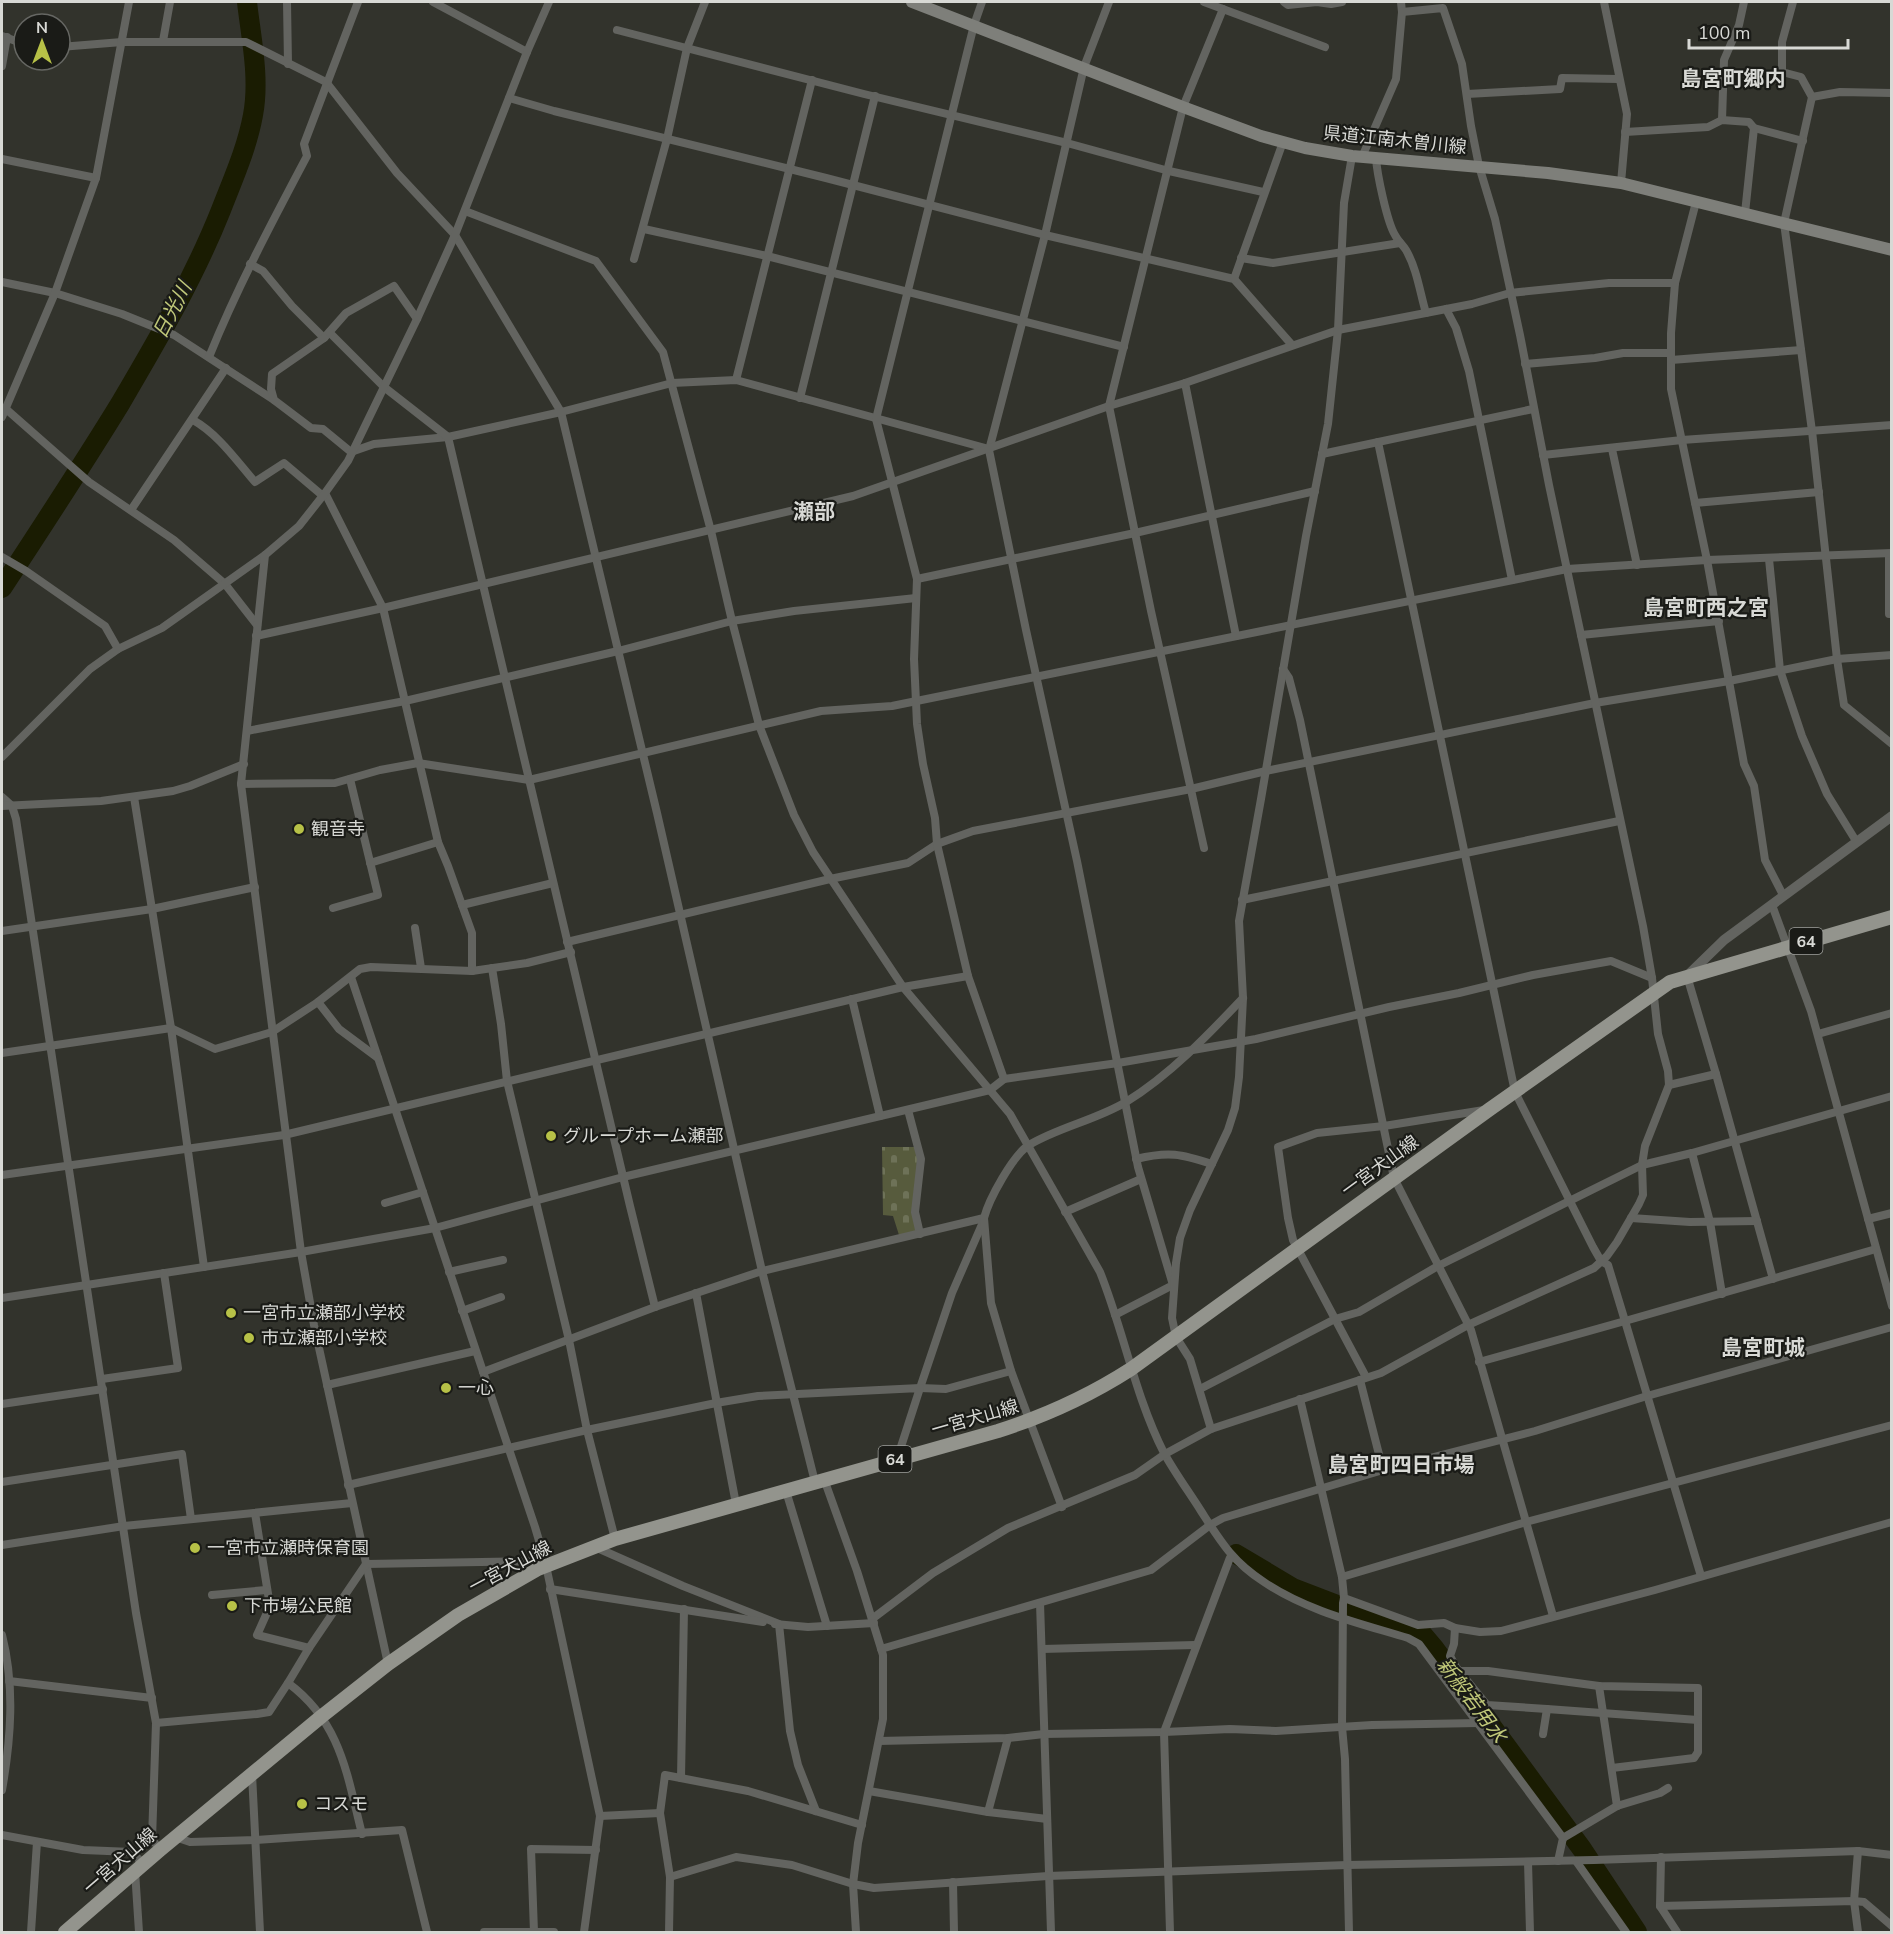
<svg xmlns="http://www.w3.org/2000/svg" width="1893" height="1934" font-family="'Nunito Sans','Noto Sans JP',sans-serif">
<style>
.cemetery{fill:url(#cemetery-stones)}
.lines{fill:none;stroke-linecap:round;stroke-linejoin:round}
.river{stroke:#1a1c02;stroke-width:20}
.minor{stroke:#636460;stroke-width:8}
.tertiary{stroke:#636460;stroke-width:10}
.secondary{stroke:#7e7f7a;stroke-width:12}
.primary{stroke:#93948d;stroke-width:14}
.poi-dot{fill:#b7c147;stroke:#1a1b17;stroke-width:2}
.labels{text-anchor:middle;stroke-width:4.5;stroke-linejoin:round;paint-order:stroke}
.shield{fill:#1a1b17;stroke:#9fa09c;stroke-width:1.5}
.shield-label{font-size:16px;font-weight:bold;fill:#d8d9d5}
.street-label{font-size:18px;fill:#d8d9d5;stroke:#1a1b17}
.poi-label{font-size:18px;fill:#d8d9d5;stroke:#1a1b17;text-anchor:start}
.water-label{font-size:20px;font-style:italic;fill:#c0c879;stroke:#1a1b17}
.quarter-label{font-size:21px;font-weight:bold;fill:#d8d9d5;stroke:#1a1b17}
</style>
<defs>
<pattern id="cemetery-stones" width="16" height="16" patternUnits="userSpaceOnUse" patternTransform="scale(1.5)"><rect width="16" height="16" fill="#575b3d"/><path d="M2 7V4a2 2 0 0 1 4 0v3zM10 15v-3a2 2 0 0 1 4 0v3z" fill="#6e7258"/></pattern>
</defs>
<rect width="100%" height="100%" fill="#32332c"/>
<polygon class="cemetery" points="882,1147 918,1147 915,1231 899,1235 893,1216 883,1215"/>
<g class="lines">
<g class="river">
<path d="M2,588C42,527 82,466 120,404C157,341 194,278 221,210C233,179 247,148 253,115C260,78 251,38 247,2"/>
<polyline points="1236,1554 1293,1588 1353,1611 1423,1635 1434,1648 1582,1849 1637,1932"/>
</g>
<g class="minor">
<polyline points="287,2 288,64"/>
<polyline points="433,2 527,52"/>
<polyline points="1109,2 1084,67 1045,235 989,450 1026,630 1077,861 1138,1167 1173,1285 1115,1315"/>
<polyline points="1204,2 1325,47"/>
<polyline points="1284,2 1288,5 1317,2 1331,4 1342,2"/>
<polyline points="1604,2 1627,114 1621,183"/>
<polyline points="1793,2 1782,42 1782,72 1801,77 1812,97 1784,223 1812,431 1837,659 1844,705 1892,744"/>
<polyline points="617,30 864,94 1067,143 1169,171 1263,192"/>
<polyline points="2,36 24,44"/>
<polyline points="163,41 170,2"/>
<polyline points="60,47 122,42 246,42 326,82 397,173 455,235 561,412 657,813 762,1271 815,1482"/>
<polyline points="2,66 7,37"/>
<polyline points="1467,94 1560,89 1562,78 1618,79"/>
<polyline points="1812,97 1840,92 1892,93"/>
<polyline points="509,98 554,111 826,178 1045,235 1234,279 1292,345"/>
<polyline points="1722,120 1724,60 1739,25 1744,2"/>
<polyline points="1625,132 1708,127 1722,120 1749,122 1754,128 1803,141"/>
<polyline points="1362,157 1396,79 1402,12 1401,2"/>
<path d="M1376,158C1377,174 1387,222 1395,235C1398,241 1403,245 1406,250C1417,269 1420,293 1426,313"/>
<polyline points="2,159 96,178"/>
<polyline points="1696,202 1675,283 1671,333 1671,389 1707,560 1744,764 1754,786 1765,860 1783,895"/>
<path d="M465,211L596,261L663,352L711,531L732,621L759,725L794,815L813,852L903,987L1010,1114L1100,1272C1124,1332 1135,1396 1164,1453C1175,1473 1189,1492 1201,1511C1221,1542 1232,1561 1264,1582C1307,1611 1359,1623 1408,1638L1419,1644L1563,1838L1558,1861"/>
<polyline points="1745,213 1754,128"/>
<polyline points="644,229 767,256 1124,347"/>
<polyline points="1241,258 1273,263 1400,243"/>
<polyline points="634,259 667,139 687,48 705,2"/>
<polyline points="250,264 263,271 292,306 324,338"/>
<polyline points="1234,279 1283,142"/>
<polyline points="2,282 55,293 122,314 174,335 274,400"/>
<polyline points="1446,309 1456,328 1469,371 1512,580"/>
<polyline points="417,319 394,286 346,313 324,338 272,374 271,389 274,400 311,428 323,429 351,452 374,444 448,437 561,412 672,383 736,380 989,449"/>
<polyline points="330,333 384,387 448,437 630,1206 655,1307"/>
<path d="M209,357C237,288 272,222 307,156L304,144L358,2"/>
<polyline points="1671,360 1801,350"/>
<polyline points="1525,364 1595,358 1623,353 1671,353"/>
<polyline points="736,380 812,80"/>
<polyline points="1185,383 1338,330 1472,304 1510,293 1609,283 1675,283"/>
<polyline points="800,398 875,96"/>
<polyline points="2,408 6,409 89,482 174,540 225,584 257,625"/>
<polyline points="2,417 55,293 96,178 129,2"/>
<path d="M193,420C218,434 236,460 255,482L284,463L323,496"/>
<polyline points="1378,442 1515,1092 1593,1247 1601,1261 1608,1265 1625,1321 1479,1362"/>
<polyline points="1612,449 1637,565"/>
<polyline points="1322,454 1533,409"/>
<polyline points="1543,455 1682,440 1892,425"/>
<polyline points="325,493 383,608 438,842 448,866 472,933 472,971"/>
<polyline points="1695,503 1819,492"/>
<polyline points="131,510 226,368"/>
<polyline points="1889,554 1889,614 1892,614"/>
<polyline points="2,557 26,571 105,626 118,649"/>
<polyline points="1769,559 1780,670 1802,736 1827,794 1856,841"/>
<polyline points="917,579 1135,533 1315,491"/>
<polyline points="1581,635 1719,621"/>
<polyline points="256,636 383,608 853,496 1109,406 1185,383 1236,636"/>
<polyline points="1283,669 1289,678 1300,720 1394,1178 1471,1330 1553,1616"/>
<polyline points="247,731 405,701 618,651 732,621 794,611 916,598"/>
<polyline points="2,757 90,669 118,649 162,628 265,555"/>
<polyline points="241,784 335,783 380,770 418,763 529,780 821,711 892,706 1567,569 1707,560 1892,553"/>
<polyline points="2,797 12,806 16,819 136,1613 156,1723 152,1839 160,1850"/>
<polyline points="134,797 171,1028 204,1267"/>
<polyline points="2,806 101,801 173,791 190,786 244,764"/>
<polyline points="1204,848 1151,611 1109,406 1183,107 1223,9"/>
<polyline points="370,863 438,842"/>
<polyline points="1242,900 1619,821"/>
<polyline points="462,905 553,883"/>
<polyline points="1772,905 1811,1011 1892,1306"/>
<polyline points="333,908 378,895 350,779"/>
<polyline points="415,928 421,968"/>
<polyline points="2,931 152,909 255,887"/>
<polyline points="567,942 830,879 908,863 937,844 973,831 1191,789 1266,771 1595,703 1729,681 1837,659 1892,655"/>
<polyline points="492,968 501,1024 507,1081 569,1340 587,1430 615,1539"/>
<polyline points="1687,976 1716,1074 1773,1279"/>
<polyline points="351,977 535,1527 545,1561 600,1816 584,1932"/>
<polyline points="852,999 880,1116"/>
<polyline points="318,1002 339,1029 378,1058"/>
<polyline points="1818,1034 1892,1013"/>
<polyline points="2,1053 171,1028 215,1049 272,1032 318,1002 360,969 371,967 472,971 527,963 571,952"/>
<polyline points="1004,1079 1118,1063 1256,1039 1389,1007 1459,993 1533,975 1611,961 1652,978"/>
<polyline points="1669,1085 1716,1074"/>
<polyline points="908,1110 921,1159 915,1212 920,1234"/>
<polyline points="1692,1153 1710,1222 1722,1294"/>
<path d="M1136,1159C1169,1151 1181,1154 1212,1164"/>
<polyline points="2,1175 284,1135 903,987 968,976"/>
<polyline points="385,1203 423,1192"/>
<polyline points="1065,1212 1141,1179"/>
<polyline points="1631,1218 1690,1222 1757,1221"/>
<polyline points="1868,1219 1892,1213"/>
<polyline points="983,1222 952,1293 920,1388 946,1389 1011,1371"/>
<polyline points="449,1272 503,1260"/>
<polyline points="696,1293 736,1504"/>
<polyline points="2,1298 301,1252 435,1228 623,1177 990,1090 1004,1079 968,976 937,844 935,818 923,764 917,724 914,659 917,579 876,419 974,25 982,2"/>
<polyline points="462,1311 501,1297"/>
<polyline points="483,1372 655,1307 762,1271 984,1218"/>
<polyline points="1366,1377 1293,1240 1288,1218 1278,1147 1317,1133 1384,1126 1484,1110"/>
<polyline points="102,1379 178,1368 164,1273"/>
<polyline points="1360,1380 1383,1470"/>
<polyline points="327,1385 475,1351"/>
<polyline points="1200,1389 1335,1319 1359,1312 1438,1266 1642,1165 1692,1153 1892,1096"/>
<polyline points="1300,1399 1342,1577 1344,1598 1343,1603 1342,1727 1345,1759 1349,1932"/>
<polyline points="2,1404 103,1389"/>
<polyline points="1211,1429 1190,1359 1176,1337 1172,1318 1176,1263 1180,1238 1190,1210 1228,1130 1235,1108 1239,1077 1243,998 1239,921 1261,799 1306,536 1328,424 1338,330 1344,203 1352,156"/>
<polyline points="824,1479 857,1571 883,1655 883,1719 858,1843 853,1884 856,1932"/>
<polyline points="2,1482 182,1454 191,1519"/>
<polyline points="348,1485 587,1430 716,1403 758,1396 920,1388 897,1459"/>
<polyline points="786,1491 827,1626"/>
<path d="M1062,1507L1011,1371L991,1303L984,1218C989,1199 1013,1155 1029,1145C1059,1127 1096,1120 1126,1102C1170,1075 1208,1035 1243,998"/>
<polyline points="255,1513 270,1606 257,1635 309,1648"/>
<polyline points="2,1545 124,1526 352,1503"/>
<polyline points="595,1547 683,1586 779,1624 790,1731 798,1765 816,1811"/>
<polyline points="1701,1576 1625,1321 1876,1249"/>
<polyline points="1342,1577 1526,1522 1892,1425"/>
<polyline points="550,1589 763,1622"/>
<polyline points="212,1595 266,1590"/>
<polyline points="1344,1598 1418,1625 1444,1623 1455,1628"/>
<polyline points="1040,1603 1051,1932"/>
<polyline points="872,1619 933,1573 1008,1528 1135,1475 1165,1454 1211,1429 1381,1373 1468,1325 1594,1268 1607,1256 1617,1242 1639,1204 1643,1195 1642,1165 1645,1146 1669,1085 1668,1071 1658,1034 1652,978 1643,926 1549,485 1520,335 1495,219 1479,166 1471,126 1462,64 1443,8 1402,12"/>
<polyline points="775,1624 808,1627 874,1623"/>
<path d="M2,1635C15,1686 11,1739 2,1790"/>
<polyline points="881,1649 1151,1570 1210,1525 1223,1518 1383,1470 1535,1431 1647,1396 1892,1327"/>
<polyline points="1042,1649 1195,1645"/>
<polyline points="388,1664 314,1325 301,1252 241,784 265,555 299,526 325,493 348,461 417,319 455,235 527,52 549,2"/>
<polyline points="1460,1671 1488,1671 1599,1686 1698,1688 1698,1752 1694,1758 1612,1768"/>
<polyline points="9,1681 152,1698"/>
<path d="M288,1683C341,1722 347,1775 362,1834"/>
<polyline points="1599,1686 1617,1806"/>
<polyline points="1547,1709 1698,1720"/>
<polyline points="156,1723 257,1714 269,1712 288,1683 309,1648 366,1564 545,1561"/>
<polyline points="1543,1734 1547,1709 1487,1705 1456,1667 1450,1656 1454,1644 1455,1628 1480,1632 1501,1631 1655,1590 1892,1522"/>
<polyline points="879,1741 1008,1738 1044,1734 1164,1732 1230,1729 1276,1731 1372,1725 1478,1723"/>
<polyline points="252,1774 260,1932"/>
<polyline points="681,1778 684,1609"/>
<polyline points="869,1791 988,1812 1008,1738"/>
<polyline points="988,1812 1047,1819"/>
<polyline points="600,1816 660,1813"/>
<polyline points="2,1835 83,1850 132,1852 143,1864"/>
<polyline points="175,1837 190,1842 256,1840 402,1830 427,1932"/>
<polyline points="1563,1838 1617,1806 1660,1793 1668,1788"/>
<polyline points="1858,1851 1854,1901 1858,1932"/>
<polyline points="1661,1857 1660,1906 1677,1932"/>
<polyline points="1576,1861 1626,1932"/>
<polyline points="1528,1862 1530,1932"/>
<polyline points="135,1871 139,1932"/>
<polyline points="670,1877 736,1857 792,1865 853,1884 874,1888 1048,1876 1347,1865 1594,1860 1858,1851 1892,1855"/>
<polyline points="953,1882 954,1932"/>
<polyline points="1660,1906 1854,1901 1864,1902 1892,1926"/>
<polyline points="31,1932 37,1842"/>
<polyline points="484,1932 554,1932"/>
<polyline points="534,1932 531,1849 596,1850"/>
<polyline points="669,1932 670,1877 660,1813 665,1775 748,1791 862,1825"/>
<polyline points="1170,1932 1164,1732 1231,1555"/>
</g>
<polyline class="tertiary" points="1687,976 1724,940 1892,816"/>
<polyline class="secondary" points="912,2 1183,107 1261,136 1305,148 1352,156 1548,173 1621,183 1892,250"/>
<path class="primary" d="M65,1932L160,1850L322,1716L388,1664L458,1615L538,1569L615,1539L998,1431C1045,1416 1089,1396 1131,1369L1490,1109L1670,982L1892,917"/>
</g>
<g class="poi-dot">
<circle cx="299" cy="829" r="6"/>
<circle cx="551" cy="1136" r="6"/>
<circle cx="231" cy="1313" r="6"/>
<circle cx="249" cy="1338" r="6"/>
<circle cx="446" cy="1388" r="6"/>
<circle cx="195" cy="1548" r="6"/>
<circle cx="232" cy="1606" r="6"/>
<circle cx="302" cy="1804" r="6"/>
</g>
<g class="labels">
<g class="shield">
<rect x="1789.5" y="928" width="33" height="26" rx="4.5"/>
<rect x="878.5" y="1446" width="33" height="26" rx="4.5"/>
</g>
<g class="shield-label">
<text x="1806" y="947">64</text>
<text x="895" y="1465">64</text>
</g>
<g class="street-label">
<text transform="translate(1395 140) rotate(6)" y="6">県道江南木曽川線</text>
<text transform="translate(1380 1166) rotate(-36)" y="6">一宮犬山線</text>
<text transform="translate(975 1418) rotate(-16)" y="6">一宮犬山線</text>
<text transform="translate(510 1567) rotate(-28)" y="6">一宮犬山線</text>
<text transform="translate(120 1861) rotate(-41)" y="6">一宮犬山線</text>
</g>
<g class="poi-label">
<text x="311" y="835">観音寺</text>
<text x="563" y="1142">グループホーム瀬部</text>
<text x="243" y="1319">一宮市立瀬部小学校</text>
<text x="261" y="1344">市立瀬部小学校</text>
<text x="458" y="1394">一心</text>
<text x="207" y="1554">一宮市立瀬時保育園</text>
<text x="244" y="1612">下市場公民館</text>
<text x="314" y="1810">コスモ</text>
</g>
<g class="water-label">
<text transform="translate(172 310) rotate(-63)" y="7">日光川</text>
<text transform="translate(1472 1700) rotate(53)" y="7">新般若用水</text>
</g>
<g class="quarter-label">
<text x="1733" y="86">島宮町郷内</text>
<text x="814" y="519">瀬部</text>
<text x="1706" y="615">島宮町西之宮</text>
<text x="1763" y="1355">島宮町城</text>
<text x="1401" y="1472">島宮町四日市場</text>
</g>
</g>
<rect width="1893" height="1934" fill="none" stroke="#d8d9d5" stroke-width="6"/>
<g transform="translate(42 42)"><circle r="28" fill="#1a1b17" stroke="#666763" stroke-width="1.5"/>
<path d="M0-4.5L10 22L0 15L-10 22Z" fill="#b7c147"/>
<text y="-9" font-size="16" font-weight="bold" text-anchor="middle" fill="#d8d9d5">N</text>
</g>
<path d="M1689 39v9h159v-9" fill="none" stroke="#d8d9d5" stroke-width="3"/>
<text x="1698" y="39" font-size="18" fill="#d8d9d5" stroke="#1a1b17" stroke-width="4.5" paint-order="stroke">100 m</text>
</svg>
